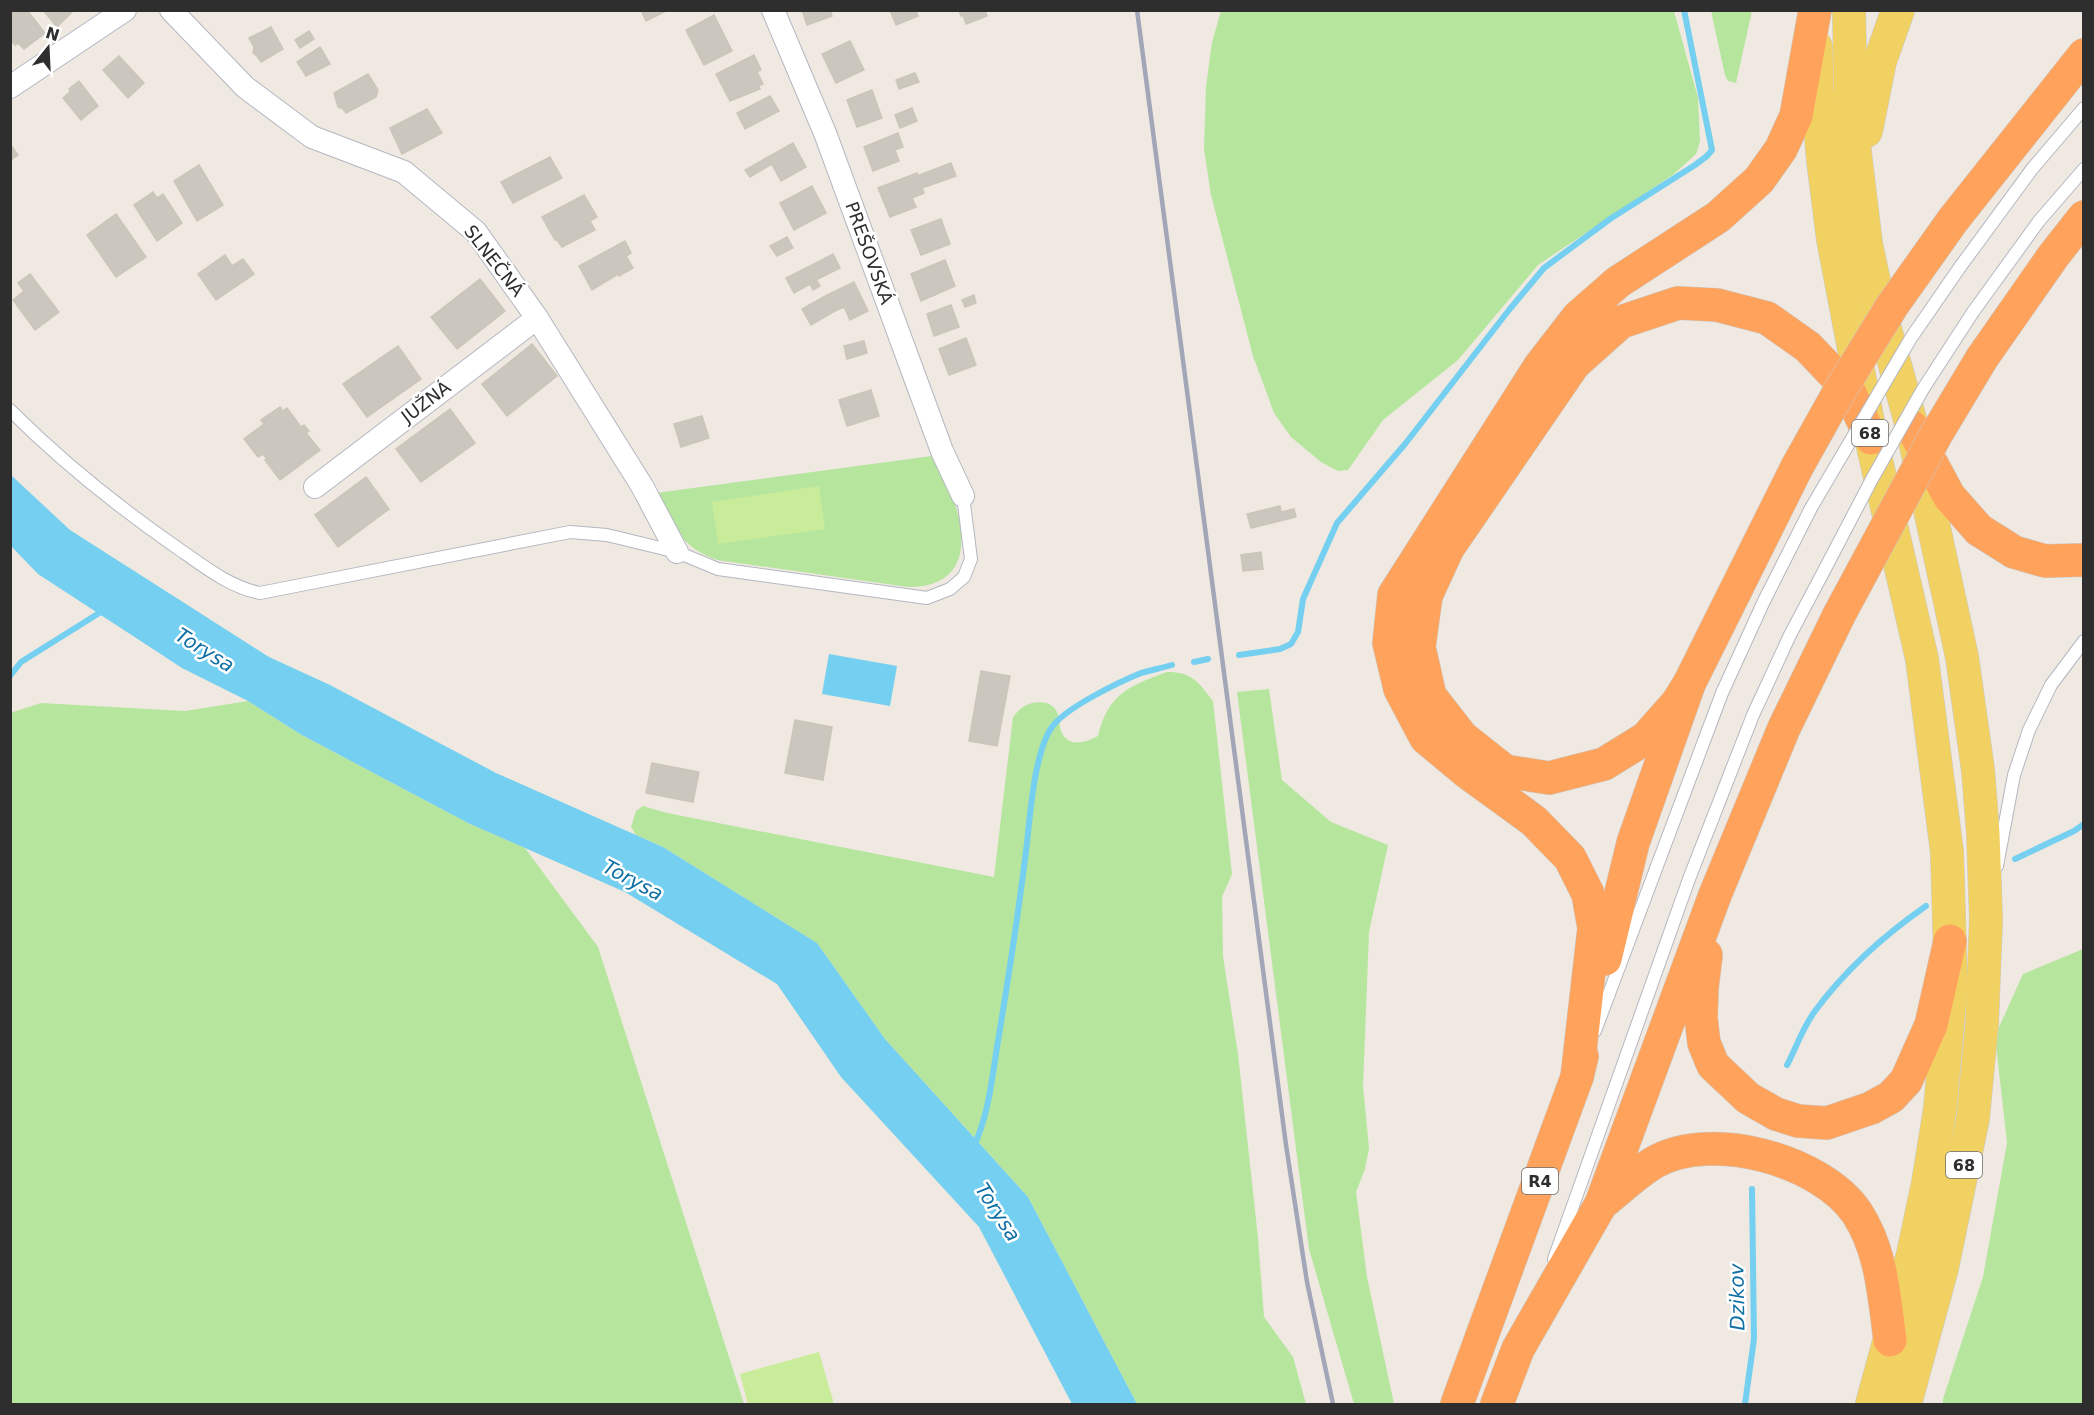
<svg xmlns="http://www.w3.org/2000/svg" width="2094" height="1415" font-family="'DejaVu Sans',sans-serif">
<style>
.green{fill:#b6e59e}
.pitch{fill:#c9ec9a}
.water{fill:#75cff0}
.lines{fill:none;stroke-linecap:round;stroke-linejoin:round}
.stream{stroke:#75cff0;stroke-width:6}
.building{fill:#cbc7bf;stroke:#cbc5ba;stroke-width:1.5}
.service-casing{stroke:#b4b7c1;stroke-width:14}
.minor-casing{stroke:#b4b7c1;stroke-width:24}
.primary-casing{stroke:#c9c9c9;stroke-width:34}
.motorway-casing{stroke:#c9c9c9;stroke-width:34}
.service{stroke:#fff;stroke-width:12}
.minor{stroke:#fff;stroke-width:22}
.primary{stroke:#f2d163;stroke-width:33}
.motorway{stroke:#ffa35c;stroke-width:33}
.rail{stroke:#a3a6b8;stroke-width:4.5}
.service-bridge-casing{stroke:#b4b7c1;stroke-width:14;stroke-linecap:butt}
.motorway-bridge-casing{stroke:#c9c9c9;stroke-width:34;stroke-linecap:butt}
.service-bridge{stroke:#fff;stroke-width:12}
.motorway-bridge{stroke:#ffa35c;stroke-width:33}
.labels{text-anchor:middle;stroke-width:5;stroke-linejoin:round;paint-order:stroke}
.shield{fill:#fff;stroke:#6d6d6d;stroke-width:1.5}
.shield-label{font-size:16px;font-weight:bold;fill:#2e2e2e}
.street-label{font-size:18px;fill:#2e2e2e;stroke:#fff}
.water-label{font-size:20px;font-style:italic;fill:#0d6fa3;stroke:#fff}
</style>
<rect width="100%" height="100%" fill="#efe9e1"/>
<g class="green">
<polygon points="1221,11 1674,11 1698,98 1700,141 1696,154 1674,174 1538,265 1458,360 1383,420 1348,470 1338,471 1321,462 1291,437 1274,413 1253,356 1211,195 1204,149 1206,87 1212,42"/>
<polygon points="1711,11 1752,11 1736,83 1728,81 1725,75"/>
<path d="M932,456C940,473 950,489 956,507C969,552 960,587 908,587L717,560C679,546 674,526 656,493Z"/>
<path d="M1167,672C1193,672 1198,682 1213,701L1232,874L1222,897L1223,956L1238,1054L1258,1238L1264,1317L1293,1357L1306,1404H1137L1028,1197L885,1039L817,943L663,847L636,835L631,827L636,811L643,806L667,813L994,877L1013,717C1016,714 1019,709 1023,707C1033,700 1052,700 1057,712C1060,718 1059,725 1061,731C1068,748 1086,743 1098,736C1108,694 1129,686 1167,672Z"/>
<polygon points="1269,689 1282,780 1331,822 1388,845 1369,932 1363,1086 1369,1148 1365,1169 1356,1192 1367,1277 1394,1404 1354,1404 1309,1249 1237,692"/>
<polygon points="248,701 300,734 468,823 525,848 598,947 744,1404 11,1404 10,713 41,703 185,711"/>
<polygon points="2083,949 2083,1404 1943,1404 1943,1399 1983,1277 2007,1143 1995,1036 2023,974"/>
</g>
<g class="pitch">
<polygon points="819,486 825,529 718,544 712,502"/>
<polygon points="819,1352 834,1404 748,1404 740,1374"/>
</g>
<g class="water">
<polygon points="11,475 70,530 269,657 330,685 496,773 663,847 817,943 885,1039 1028,1197 1137,1404 1072,1404 979,1227 841,1077 777,984 625,892 468,823 300,734 248,701 182,668 38,574 11,546"/>
<polygon points="829,654 897,666 890,706 822,694"/>
</g>
<g class="lines">
<g class="stream">
<polyline points="1239,655 1280,649 1291,644 1298,632 1303,599 1337,523 1405,444 1509,310 1544,268 1610,219 1695,165 1707,156 1712,150 1684,10"/>
<polyline points="1194,662 1208,659"/>
<polyline points="10,676 21,662 104,610"/>
<polyline points="2015,859 2074,831 2084,824"/>
<path d="M1787,1065C1796,1048 1803,1027 1815,1011C1846,969 1883,936 1926,906"/>
<path d="M973,1148C989,1115 992,1077 998,1041C1009,975 1019,909 1027,843C1030,814 1035,750 1052,727C1065,708 1119,682 1141,673C1151,670 1162,668 1172,665"/>
<polyline points="1745,1404 1754,1339 1752,1189"/>
</g>
</g>
<g class="building">
<polygon points="10,10 27,10 45,33 24,49 18,43 15,45 10,39"/>
<polygon points="43,10 74,10 57,27"/>
<polygon points="641,10 668,10 646,21"/>
<polygon points="802,10 830,10 832,16 807,25"/>
<polygon points="890,10 916,10 918,16 896,25"/>
<polygon points="959,10 985,10 987,16 966,24 963,15 961,16"/>
<polygon points="714,15 732,51 704,65 686,30"/>
<polygon points="271,27 283,49 261,62 257,56 253,53 254,47 249,38"/>
<polygon points="309,31 314,39 300,48 295,40"/>
<polygon points="850,41 864,70 836,83 822,54"/>
<polygon points="320,47 330,64 306,76 297,62"/>
<polygon points="754,55 761,70 757,72 763,84 758,86 760,89 730,101 716,74"/>
<polygon points="119,56 144,83 128,98 103,70"/>
<polygon points="915,73 919,82 899,89 896,80"/>
<polygon points="368,74 378,90 376,97 346,113 343,109 338,107 334,93"/>
<polygon points="79,81 98,106 81,120 63,98 70,92 69,89"/>
<polygon points="872,90 882,118 857,127 847,100"/>
<polygon points="770,96 779,111 745,129 737,113"/>
<polygon points="912,108 917,121 900,128 895,115"/>
<polygon points="427,109 442,133 402,154 390,128"/>
<polygon points="898,133 903,147 895,150 899,161 873,171 864,147"/>
<polygon points="793,143 806,167 781,181 768,157"/>
<polygon points="10,144 18,155 11,160 10,163"/>
<polygon points="550,157 562,178 513,203 501,182"/>
<polygon points="768,157 772,164 750,177 745,170"/>
<polygon points="951,163 956,176 922,188 917,176"/>
<polygon points="199,165 223,205 197,221 174,181"/>
<polygon points="917,173 924,193 912,198 916,207 890,217 878,188"/>
<polygon points="812,186 826,213 794,230 780,203"/>
<polygon points="153,192 157,198 163,194 182,223 157,241 134,205"/>
<polygon points="584,195 597,217 590,221 595,230 562,247 556,239 555,240 542,217"/>
<polygon points="116,214 146,257 116,277 87,235"/>
<polygon points="941,219 950,244 921,255 911,230"/>
<polygon points="787,237 793,248 777,256 770,246"/>
<polygon points="625,241 631,253 626,256 633,268 619,276 618,274 592,290 579,266"/>
<polygon points="833,254 840,268 816,280 808,267"/>
<polygon points="225,255 232,266 243,259 254,274 216,300 198,274"/>
<polygon points="945,260 955,286 921,301 911,274"/>
<polygon points="808,267 820,286 813,290 810,284 794,293 786,278"/>
<polygon points="30,274 59,312 35,330 13,300 24,291 18,283"/>
<polygon points="480,279 505,311 457,349 431,317"/>
<polygon points="854,282 868,311 850,320 844,307 835,311 827,295"/>
<polygon points="827,295 835,311 811,325 802,309"/>
<polygon points="974,295 976,303 965,307 962,300"/>
<polygon points="951,305 959,327 934,336 927,314"/>
<polygon points="966,338 976,365 949,375 939,349"/>
<polygon points="864,341 867,353 847,359 844,346"/>
<polygon points="532,344 557,376 507,416 482,384"/>
<polygon points="398,346 421,379 367,417 343,384"/>
<polygon points="871,390 879,416 847,426 839,400"/>
<polygon points="280,407 283,411 287,408 301,427 304,425 309,431 306,433 320,450 280,480 265,460 267,459 263,454 258,457 244,439 264,424 261,420"/>
<polygon points="450,409 475,443 421,482 396,449"/>
<polygon points="702,416 709,438 681,447 674,424"/>
<polygon points="366,477 389,509 338,547 315,515"/>
<polygon points="1280,506 1281,512 1294,509 1296,517 1251,528 1247,514"/>
<polygon points="1261,552 1263,569 1243,571 1241,555"/>
<polygon points="981,671 1010,676 997,746 969,741"/>
<polygon points="795,720 832,727 823,780 785,773"/>
<polygon points="652,763 699,772 693,802 646,793"/>
</g>
<g class="lines">
<defs>
<g id="service">
<polyline points="1960,267 2032,169 2084,108"/>
<polyline points="1973,312 2039,221 2084,169"/>
<path d="M10,410C61,461 117,506 176,547C202,565 229,587 260,593L570,532L607,535L677,552L718,569L927,598L950,589L964,577L971,559L963,496"/>
<polyline points="1997,866 2014,775 2029,730 2051,685 2084,641"/>
<polyline points="1595,1031 1722,693 1764,601 1811,508"/>
<polyline points="1554,1259 1689,879 1753,715 1790,635 1826,567"/>
</g>
<g id="minor">
<polyline points="171,10 245,87 312,137 404,172 476,232 537,318 642,486 677,552"/>
<polyline points="773,10 825,133 942,451 963,496"/>
<polyline points="10,87 125,10"/>
<polyline points="315,487 537,318"/>
</g>
<g id="primary">
<polyline points="1849,10 1851,120 1866,244 1881,314 1912,427 1962,657 1978,770 1983,833 1986,919 1982,1023 1973,1118 1942,1268 1905,1404"/>
<polyline points="1816,47 1817,88 1823,160 1833,239 1871,438 1922,659 1947,852 1951,986 1940,1109 1928,1183 1913,1254 1872,1404"/>
<polyline points="1866,131 1880,61 1898,10"/>
</g>
<g id="motorway">
<polyline points="1953,220 2084,55"/>
<polyline points="1982,358 2054,255 2084,217"/>
<polyline points="1912,427 1949,496 1979,530 2014,552 2045,561 2084,560"/>
<polyline points="1689,684 1677,703 1646,738 1604,764 1549,778 1505,771 1462,737 1430,696 1419,647 1426,596 1448,548 1574,364 1621,322 1678,303 1717,305 1767,318 1808,347 1848,389 1871,438"/>
<polyline points="1706,955 1702,988 1701,1018 1704,1043 1713,1065 1748,1098 1776,1114 1798,1121 1827,1123 1871,1108 1891,1097 1906,1081 1931,1025 1950,941"/>
<polyline points="1605,959 1633,843 1689,684 1797,467"/>
<polyline points="1577,1077 1594,928 1588,894 1570,858 1534,821 1468,773 1426,738 1400,689 1389,643 1394,595 1540,366 1578,317 1618,282 1718,217 1759,180 1781,149 1796,116 1815,10"/>
<path d="M1601,1204C1618,1191 1636,1173 1655,1162C1712,1130 1821,1160 1857,1213C1882,1251 1884,1297 1890,1340"/>
<polyline points="1457,1404 1577,1077 1582,1056"/>
<polyline points="1497,1404 1518,1349 1601,1204 1715,895 1784,728 1839,615"/>
</g>
</defs>
<use href="#service" class="service-casing"/>
<use href="#minor" class="minor-casing"/>
<use href="#primary" class="primary-casing"/>
<use href="#motorway" class="motorway-casing"/>
<use href="#service" class="service"/>
<use href="#minor" class="minor"/>
<use href="#primary" class="primary"/>
<use href="#motorway" class="motorway"/>
<polyline class="rail" points="1137,10 1286,1145 1307,1282 1333,1404"/>
<defs>
<g id="service-bridge">
<polyline points="1811,508 1911,338 1960,267"/>
<polyline points="1826,567 1872,479 1923,389 1973,312"/>
</g>
<g id="motorway-bridge">
<polyline points="1797,467 1839,392 1892,306 1953,220"/>
<polyline points="1839,615 1937,433 1982,358"/>
</g>
</defs>
<use href="#service-bridge" class="service-bridge-casing"/>
<use href="#motorway-bridge" class="motorway-bridge-casing"/>
<use href="#service-bridge" class="service-bridge"/>
<use href="#motorway-bridge" class="motorway-bridge"/>
</g>
<g class="labels">
<g class="shield">
<rect x="1852" y="420" width="36" height="26" rx="4.5"/>
<rect x="1946" y="1152" width="36" height="26" rx="4.5"/>
<rect x="1522" y="1168" width="36" height="26" rx="4.5"/>
</g>
<g class="shield-label">
<text x="1870" y="439">68</text>
<text x="1964" y="1171">68</text>
<text x="1540" y="1187">R4</text>
</g>
<g class="street-label">
<text transform="translate(869 253) rotate(70)" y="6">PREŠOVSKÁ</text>
<text transform="translate(494 261) rotate(52)" y="6">SLNEČNÁ</text>
<text transform="translate(426 402) rotate(-37)" y="6">JUŽNÁ</text>
</g>
<g class="water-label">
<text transform="translate(205 650) rotate(32)" y="7">Torysa</text>
<text transform="translate(633 880) rotate(28)" y="7">Torysa</text>
<text transform="translate(998 1212) rotate(57)" y="7">Torysa</text>
<text transform="translate(1737 1297) rotate(-91)" y="7">Dzikov</text>
</g>
</g>
<rect width="2094" height="1415" fill="none" stroke="#2e2e2e" stroke-width="24"/>
<g transform="translate(48 48) rotate(18)" stroke="#ffffff" stroke-width="4.5" paint-order="stroke">
<path d="M0-4.5L10 22L0 15L-10 22Z" fill="#2e2e2e"/>
<text y="-9" font-size="16" font-weight="bold" text-anchor="middle" fill="#2e2e2e">N</text>
</g>
</svg>
